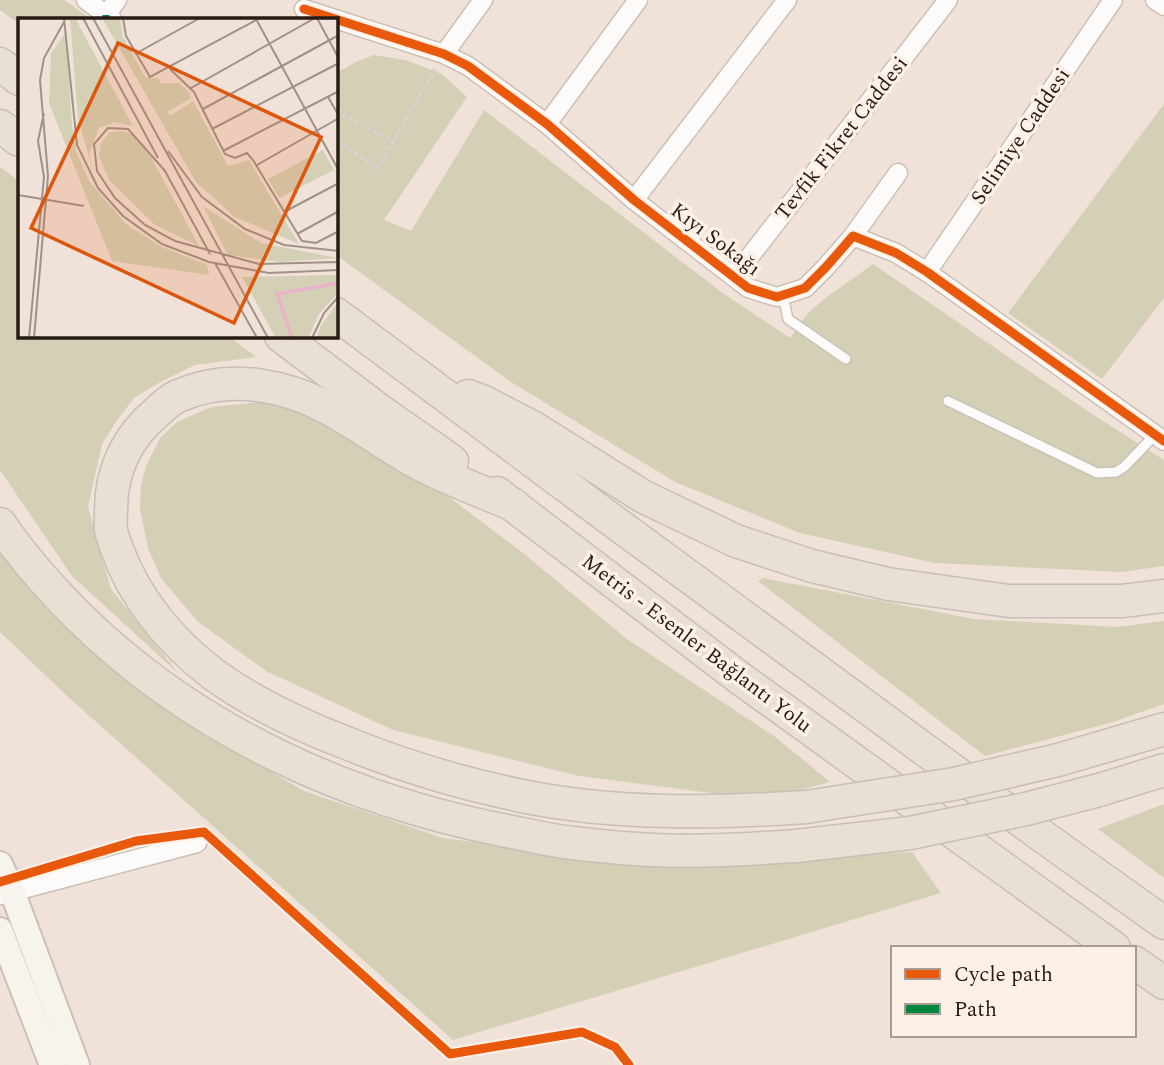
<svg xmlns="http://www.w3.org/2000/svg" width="1164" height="1065" font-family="Spectral,serif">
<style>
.green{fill:#d3d0b5}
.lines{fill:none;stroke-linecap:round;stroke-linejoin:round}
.lane-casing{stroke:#ccc0b7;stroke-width:12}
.street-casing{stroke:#ccc0b7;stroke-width:21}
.secondary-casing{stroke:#ccc0b7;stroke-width:28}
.highway-casing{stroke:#c6beb9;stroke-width:35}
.path{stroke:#d7d3d0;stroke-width:4.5;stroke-dasharray:3.5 3.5;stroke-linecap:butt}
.lane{stroke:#fdfbf9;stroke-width:9}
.street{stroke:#fdfbf9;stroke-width:18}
.secondary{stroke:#f7f3ed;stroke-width:24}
.highway{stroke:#e8e0d2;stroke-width:32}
.highway-bridge-casing{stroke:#c6beb9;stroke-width:35;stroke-linecap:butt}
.highway-bridge{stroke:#e8e0d2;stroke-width:32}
.quiet{stroke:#00873e;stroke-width:7;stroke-dasharray:14 7;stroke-linecap:butt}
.cycleway-casing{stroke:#fef0e7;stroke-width:13}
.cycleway{stroke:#e8590c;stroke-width:9}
.labels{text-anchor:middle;stroke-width:7;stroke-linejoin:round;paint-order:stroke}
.street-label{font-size:21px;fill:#271b13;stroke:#fef0e7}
.inset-river{fill:none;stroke:#e6b4c6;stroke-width:3.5}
.inset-road{fill:none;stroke:#a09289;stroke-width:2}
.view{fill:#de560c;fill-opacity:0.15;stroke:#de560c;stroke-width:3.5}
.inset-edge{fill:none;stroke:#271b13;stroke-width:3.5}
</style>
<rect width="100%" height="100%" fill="#f0e2d8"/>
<g class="green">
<polygon points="0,0 64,0 91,19 19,19 19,24 0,10"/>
<polygon points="374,55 406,60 442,74 467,97 384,220 411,231 484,110 724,294 790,338 808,313 824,299 873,264 1086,410 1164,460 1164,566 1122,572 935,563 800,533 675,482 511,382 336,255 336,73 356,62"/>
<polygon points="1164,104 1164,298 1102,379 1008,313"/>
<polygon points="0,167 19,181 19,336 228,336 256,357 195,365 162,381 134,398 116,422 102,444 88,507 111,589 179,674 72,576 0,470"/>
<polygon points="262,402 307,413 408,466 518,549 627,639 774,736 830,782 796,791 719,794 579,776 393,730 266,671 197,621 161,578 148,548 140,509 141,485 146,466 160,438 177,422 211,407"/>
<polygon points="0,544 41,603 169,712 304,791 443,838 659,866 912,852 941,893 453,1040 66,695 0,632"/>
<polygon points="763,578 974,619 1117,627 1164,621 1164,704 1113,722 985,756 758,581"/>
<polygon points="1164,804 1164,878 1098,829"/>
</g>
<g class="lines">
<defs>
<g id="lane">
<polyline points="783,296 788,319 846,359"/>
<polyline points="948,401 1097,473 1116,472 1124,467 1155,435"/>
</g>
<g id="street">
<polyline points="86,0 112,19"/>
<polyline points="1155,0 1164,6"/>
<polyline points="304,9 444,54 468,66 547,124 634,200 748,288 777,297 805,288 826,267 853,236 896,253 927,272 1164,441"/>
<polyline points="106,15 117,0"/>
<polyline points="444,54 483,0"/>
<polyline points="547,124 638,0"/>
<polyline points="634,200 787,0"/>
<polyline points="853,236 898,173"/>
<polyline points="927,272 1113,0"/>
<polyline points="734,277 948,0"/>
<polyline points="0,895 197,843"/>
</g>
<g id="secondary">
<polyline points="0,864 12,891 77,1065"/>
<polyline points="0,930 52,1065"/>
</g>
<g id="highway">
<polyline points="0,64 19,79"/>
<polyline points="0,126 19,140"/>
<polyline points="336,314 605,515 1045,838 1164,923"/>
<polyline points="281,336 379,410 452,461"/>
<polyline points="468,396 484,402 534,428 644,497 736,541 812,566 888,584 1009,601 1122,601 1164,596"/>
<polyline points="497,493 741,679 1114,948"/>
<path d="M514,505C481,491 447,479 416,462C366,434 322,394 263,386C234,381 205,384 178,396C170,400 163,406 157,412C127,437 111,471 111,510C111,517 110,524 111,530C112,536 115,543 117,549C135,599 171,642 213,674C254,704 302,726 349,744C406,767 467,785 527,797C619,815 714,813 806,807"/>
<path d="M0,524C23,558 49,587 78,616C195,731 347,800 507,831C529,835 552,841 574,843C600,846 627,849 653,850C701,852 748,849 796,846"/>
<polyline points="1058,760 1164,729"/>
<polyline points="1099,790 1164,770"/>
<polyline points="1134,962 1164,983"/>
</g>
</defs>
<use href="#lane" class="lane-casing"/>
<use href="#street" class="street-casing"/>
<use href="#secondary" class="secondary-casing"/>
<use href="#highway" class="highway-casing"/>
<g class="path">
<polyline points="336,114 339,113 393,141"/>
<polyline points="336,142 378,168 435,69"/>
</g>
<use href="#lane" class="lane"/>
<use href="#street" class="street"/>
<use href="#secondary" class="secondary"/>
<use href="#highway" class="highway"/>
<defs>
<g id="highway-bridge">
<polyline points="806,807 954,784 1058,760"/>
<polyline points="796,846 910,833 1026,809 1099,790"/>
</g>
</defs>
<use href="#highway-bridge" class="highway-bridge-casing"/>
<use href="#highway-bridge" class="highway-bridge"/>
<polyline class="quiet" points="106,15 106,19"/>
<defs>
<g id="cycleway">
<polyline points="304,9 444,54 468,66 547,124 634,200 748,288 777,297 805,288 826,267 853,236 896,253 927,272 1164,441"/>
<polyline points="0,882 136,841 204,832 450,1054 582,1032 615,1047 629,1065"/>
</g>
</defs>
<use href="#cycleway" class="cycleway-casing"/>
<use href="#cycleway" class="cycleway"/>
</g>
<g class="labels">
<g class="street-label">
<text transform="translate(1020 136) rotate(-56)" y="7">Selimiye Caddesi</text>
<text transform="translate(841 138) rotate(-52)" y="7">Tevfik Fikret Caddesi</text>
<text transform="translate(716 239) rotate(37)" y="7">Kıyı Sokağı</text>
<text transform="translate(697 643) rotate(37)" y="7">Metris - Esenler Bağlantı Yolu</text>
</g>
</g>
<g transform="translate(18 18)">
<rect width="320" height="320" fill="#f0e2d8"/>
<path d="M52,0H57L115,108L97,104L81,110L71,136L76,157L60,100ZM84,0H102L105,19L127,59L140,60L142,65H161L171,74L173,80L149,94L152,98L175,83L210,148L231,142L281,226L217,199L178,164ZM48,14L54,108L58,133L71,163L109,207L144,229L189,247L191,257L94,243L31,85L33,35ZM103,113L113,116L133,139L181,228L137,207L92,163L81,139L83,125L92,114ZM305,132L316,152L261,180L250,161ZM185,188L243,225L320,240L263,244L210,237ZM320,257V275L301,296L290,320H258L224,259ZM320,284V320H299L302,309Z" fill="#d3d0b5"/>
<path class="inset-river" d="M258,273L274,320M259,276L321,265"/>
<path class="inset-road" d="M46,0L59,127L80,170L105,198L144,226L191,244L251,255L321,252M65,0L140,140M75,0L250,320M105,0L108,18L132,59L242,0M299,0L321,41M238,1L321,153M117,36L182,0M152,51L176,74L207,136L217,140L229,135L235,142L284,223L298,225L321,213M173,70L297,0M310,79L321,98M185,91L321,17M194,111L321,45M150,133L184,179L227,211L266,227L321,233M205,133L321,73M239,147L321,100M147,153L192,236M148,154L110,111L90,110L76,126L79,153L97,180L127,207L157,223L241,246L321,244M0,177L66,188M266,194L321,165M279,216L321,193M197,245L239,320M11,320L26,159L20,123L26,95M16,320L30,158L22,62L26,40L46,4M294,320L306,295L321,278"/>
<path class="view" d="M100,25L303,119L216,305L13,210Z"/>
<rect width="320" height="320" class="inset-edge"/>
</g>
<rect x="891" y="946" width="245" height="91" fill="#fef0e7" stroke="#a89b92" stroke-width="2"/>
<rect x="905" y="969" width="35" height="10" fill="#e8590c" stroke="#a89b92" stroke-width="2"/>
<text x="954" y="981" font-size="21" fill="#271b13">Cycle path</text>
<rect x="905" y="1004" width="35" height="10" fill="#00873e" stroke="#a89b92" stroke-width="2"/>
<text x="954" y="1016" font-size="21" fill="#271b13">Path</text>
</svg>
